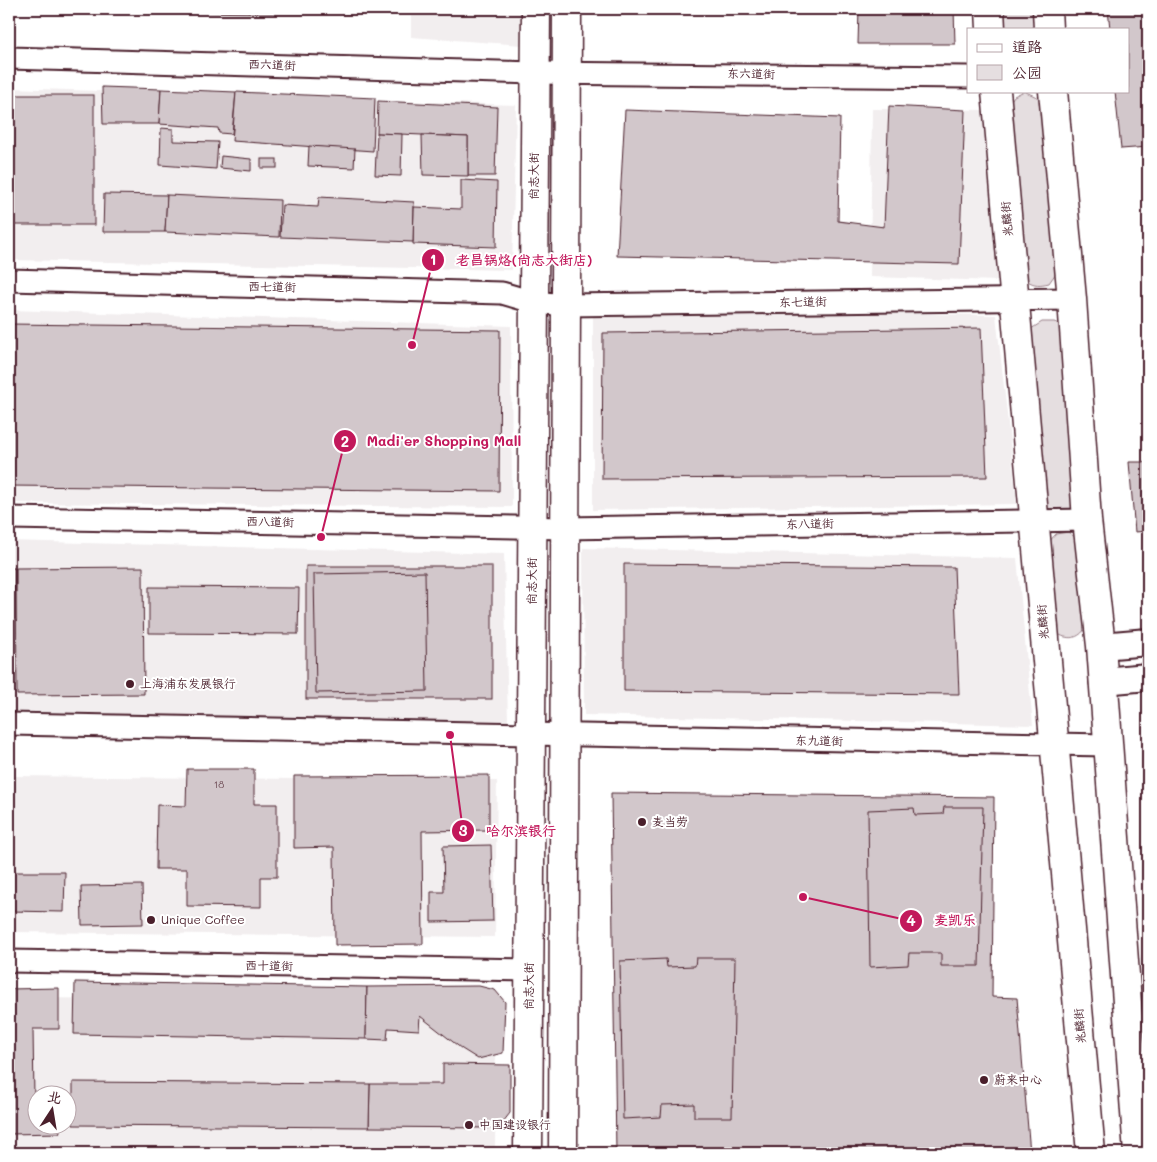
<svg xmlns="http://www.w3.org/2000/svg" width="1157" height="1162" font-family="Mali,'LXGW WenKai TC',sans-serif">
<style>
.built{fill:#f2eeef;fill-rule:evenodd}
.green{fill:#e5dee0;stroke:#987e86}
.building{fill:#d2c7cb;stroke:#4a1f2b}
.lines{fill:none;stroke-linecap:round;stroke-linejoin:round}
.minor-casing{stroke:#4a1f2b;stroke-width:25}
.tertiary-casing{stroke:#4a1f2b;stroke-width:30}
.secondary-casing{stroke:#4a1f2b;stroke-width:31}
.primary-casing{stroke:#4a1f2b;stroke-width:31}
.minor{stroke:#fff;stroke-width:21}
.tertiary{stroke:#fff;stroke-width:26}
.secondary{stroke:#fff;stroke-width:28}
.primary{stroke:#fff;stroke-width:28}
.poi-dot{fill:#4a1f2b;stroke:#fff;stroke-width:2}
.labels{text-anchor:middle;stroke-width:4;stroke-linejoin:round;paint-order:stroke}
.number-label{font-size:10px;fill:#6c4953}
.street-label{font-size:12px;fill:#4a1f2b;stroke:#fff}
.poi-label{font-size:12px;fill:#4a1f2b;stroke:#fff;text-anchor:start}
.leader{fill:none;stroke:#c2185b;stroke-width:2}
.callout-dot{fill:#c2185b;stroke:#fff;stroke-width:2}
.mark-label{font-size:15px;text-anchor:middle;font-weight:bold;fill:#fff}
.callout-label{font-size:14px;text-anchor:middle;font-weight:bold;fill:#c2185b;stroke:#fff;stroke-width:4;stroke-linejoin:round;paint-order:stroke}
</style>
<rect width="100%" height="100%" fill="#fff"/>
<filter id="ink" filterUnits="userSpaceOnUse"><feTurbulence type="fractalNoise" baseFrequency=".02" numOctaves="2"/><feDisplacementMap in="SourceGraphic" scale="10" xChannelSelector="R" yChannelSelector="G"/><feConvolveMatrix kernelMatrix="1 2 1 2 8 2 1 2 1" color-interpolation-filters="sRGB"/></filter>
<g filter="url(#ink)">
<g class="built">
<polygon points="411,9 523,9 522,45 411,37"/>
<polygon points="9,88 516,105 512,270 9,260"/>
<polygon points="872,109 988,110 999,281 870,277"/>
<polygon points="593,309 996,315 1017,504 593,510"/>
<polygon points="9,310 511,326 512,507 9,503"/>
<polygon points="9,541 504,554 508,722 9,714"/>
<polygon points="583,548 1017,558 1033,725 584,715"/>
<polygon points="9,776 497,781 495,937 9,932"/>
<path d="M9,998L496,1001L495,1153H9ZM38,1094H68V1124H38Z"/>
</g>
<g class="green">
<polygon points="1004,9 1038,9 1040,29 1005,29"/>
<path d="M1024,91L1041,99L1056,273L1049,283C1040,285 1035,286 1026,280L1010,102L1014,96Z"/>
<polygon points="1042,322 1054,322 1060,324 1075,507 1071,511 1048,511 1043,505 1026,342 1031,329"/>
<path d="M1068,532L1075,537L1087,625C1081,638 1070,641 1058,634L1046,545L1056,534Z"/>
</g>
<g class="building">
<polygon points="181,9 371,9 371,14 181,12"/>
<rect x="375" y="9" width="79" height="3"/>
<polygon points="859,9 954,9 955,44 858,44"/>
<polygon points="1108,9 1148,9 1148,147 1121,149 1115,91 1128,91 1128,29 1110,29"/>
<polygon points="102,87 161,89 159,124 103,124"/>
<polygon points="161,89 236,92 232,134 219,133 218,128 159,124"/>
<polygon points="236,92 375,98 373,151 232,141"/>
<rect x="9" y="95" width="85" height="130"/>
<polygon points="378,101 497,107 495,176 468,176 468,137 377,133"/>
<polygon points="889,106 965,110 959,264 617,256 625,110 840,118 838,221 884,227"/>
<polygon points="161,128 173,129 173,141 218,142 216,169 160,165"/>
<polygon points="377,133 402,134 401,176 375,175"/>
<polygon points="422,135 468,137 468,176 423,175"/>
<polygon points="309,146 355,149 354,168 308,166"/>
<polygon points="221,156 251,159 251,171 220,168"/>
<rect x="261" y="159" width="16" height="9"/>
<polygon points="461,180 497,182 496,247 413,244 414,207 461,209"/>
<polygon points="104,194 167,195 165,232 103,232"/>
<polygon points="167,195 280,200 279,237 165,232"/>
<polygon points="319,197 414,202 413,242 280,237 282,205 318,207"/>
<polygon points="9,324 500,330 499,491 9,486"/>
<polygon points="981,328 987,477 602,479 603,333"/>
<polygon points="1129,462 1148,462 1148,531 1135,532"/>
<polygon points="624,564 954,567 959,694 624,691"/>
<rect x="306" y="566" width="186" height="133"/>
<polygon points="143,567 144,694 17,695 16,568"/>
<polygon points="9,568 15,568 13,693 9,693"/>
<polygon points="425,572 427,691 316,693 314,574"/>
<polygon points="149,587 299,588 298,634 149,633"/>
<polygon points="187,769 254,769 254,804 277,804 277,877 261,877 261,907 187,906 187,869 156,869 157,805 186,806"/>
<polygon points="489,775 489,830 422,831 423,944 335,945 334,847 294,848 294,776"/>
<polygon points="611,793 994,797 992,997 1017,998 1030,1153 616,1153"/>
<polygon points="944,807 983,807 979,966 941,966 941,953 909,953 908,965 870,967 868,810 914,808 915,815 943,814"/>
<polygon points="491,845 493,921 431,922 431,892 444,892 443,846"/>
<polygon points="9,872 65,872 64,912 9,911"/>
<polygon points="142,885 143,924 82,925 81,886"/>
<polygon points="696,958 735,958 732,1117 694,1117 694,1104 662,1105 661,1117 623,1119 620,961 666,959 667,967 695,966"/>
<polygon points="75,982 367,987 366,1039 74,1034"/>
<polygon points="479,986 495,990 505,1002 503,1053 478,1059 462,1049 420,1016 419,1030 388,1028 387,1040 366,1039 367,987"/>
<polygon points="59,988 59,1029 33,1029 34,1099 38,1098 38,1124 59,1124 60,1133 9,1134 9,989"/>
<polygon points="443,1064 510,1065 510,1113 503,1122 488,1128 369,1127 370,1084 443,1084"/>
<polygon points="73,1082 370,1084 369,1127 73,1125"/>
</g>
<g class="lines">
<defs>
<g id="minor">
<polyline points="9,58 534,73 968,77"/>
<polyline points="9,280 502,293 533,302 566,305 1072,299"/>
<polyline points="9,518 565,528 1087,520"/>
<polyline points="9,724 1107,745"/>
<polyline points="9,961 530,970"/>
</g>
<g id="tertiary">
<polyline points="1101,646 1148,642"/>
<polyline points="1103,681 1148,677"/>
</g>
<g id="secondary">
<polyline points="990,9 991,29"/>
<polyline points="1047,9 1048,29"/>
<polyline points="996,91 1091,1153"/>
<polyline points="1053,91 1072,299 1087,520 1101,646 1138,1153"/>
</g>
<g id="primary">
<polyline points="528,1153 536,9"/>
<polyline points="563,1153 567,9"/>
</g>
</defs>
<use href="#minor" class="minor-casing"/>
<use href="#tertiary" class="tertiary-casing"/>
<use href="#secondary" class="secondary-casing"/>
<use href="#primary" class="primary-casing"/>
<use href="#minor" class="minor"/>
<use href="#tertiary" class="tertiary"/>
<use href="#secondary" class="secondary"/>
<use href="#primary" class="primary"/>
</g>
</g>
<g class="poi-dot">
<circle cx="130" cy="684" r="5"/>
<circle cx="642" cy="822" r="5"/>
<circle cx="151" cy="920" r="5"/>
<circle cx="984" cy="1080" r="5"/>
<circle cx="469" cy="1125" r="5"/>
</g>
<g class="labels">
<g class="number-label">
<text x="219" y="788">18</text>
</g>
<g class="street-label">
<text transform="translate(272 65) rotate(2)" y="4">西六道街</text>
<text transform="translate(751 74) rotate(1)" y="4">东六道街</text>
<text transform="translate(534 176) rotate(-90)" y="4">尚志大街</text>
<text transform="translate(1007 219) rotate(-95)" y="4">兆麟街</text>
<text transform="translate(272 287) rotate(1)" y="4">西七道街</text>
<text transform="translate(803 302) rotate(-1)" y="4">东七道街</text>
<text transform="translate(270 522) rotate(1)" y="4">西八道街</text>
<text transform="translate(810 524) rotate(-1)" y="4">东八道街</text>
<text transform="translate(532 581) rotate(-90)" y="4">尚志大街</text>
<text transform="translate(1043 622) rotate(-95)" y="4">兆麟街</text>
<text transform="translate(819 741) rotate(1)" y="4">东九道街</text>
<text transform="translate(269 966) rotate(1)" y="4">西十道街</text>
<text transform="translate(529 986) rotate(-90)" y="4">尚志大街</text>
<text transform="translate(1080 1026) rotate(-95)" y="4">兆麟街</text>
</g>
<g class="poi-label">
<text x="140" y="688">上海浦东发展银行</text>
<text x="652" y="826">麦当劳</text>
<text x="161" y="924">Unique Coffee</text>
<text x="994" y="1084">蔚来中心</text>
<text x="479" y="1129">中国建设银行</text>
</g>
</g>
<path class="leader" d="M412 345L433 260M321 537L345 441M450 735L463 831M803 897L911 921"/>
<g class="callout-dot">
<circle cx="412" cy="345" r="5"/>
<circle cx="321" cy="537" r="5"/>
<circle cx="450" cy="735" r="5"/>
<circle cx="803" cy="897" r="5"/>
<circle cx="433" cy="260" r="12"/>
<circle cx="345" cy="441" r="12"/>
<circle cx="463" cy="831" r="12"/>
<circle cx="911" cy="921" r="12"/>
</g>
<g class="mark-label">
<text x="433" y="265">1</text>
<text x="345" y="447">2</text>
<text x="463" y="836">3</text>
<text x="911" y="926">4</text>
</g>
<g class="callout-label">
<text x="524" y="265">老昌锅烙(尚志大街店)</text>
<text x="444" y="446">Madi'er Shopping Mall</text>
<text x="521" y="836">哈尔滨银行</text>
<text x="955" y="925">麦凯乐</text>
</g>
<rect width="1157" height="1162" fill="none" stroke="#fff" stroke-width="30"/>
<rect x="15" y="15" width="1127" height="1132" fill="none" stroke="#4a1f2b" stroke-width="2" filter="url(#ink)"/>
<rect x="967" y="28" width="162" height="65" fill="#ffffff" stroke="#b7a5aa"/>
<rect x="977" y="44" width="25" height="8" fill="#ffffff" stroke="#b7a5aa"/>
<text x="1012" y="52" font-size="15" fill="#4a1f2b">道路</text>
<rect x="977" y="65" width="25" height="15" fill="#e5dee0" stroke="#b7a5aa"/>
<text x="1012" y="78" font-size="15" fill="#4a1f2b">公园</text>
<g transform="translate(52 1110) rotate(12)"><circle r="24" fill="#ffffff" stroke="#b7a5aa"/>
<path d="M0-4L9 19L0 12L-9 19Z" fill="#4a1f2b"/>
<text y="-8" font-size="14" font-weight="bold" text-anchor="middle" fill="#4a1f2b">北</text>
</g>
</svg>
